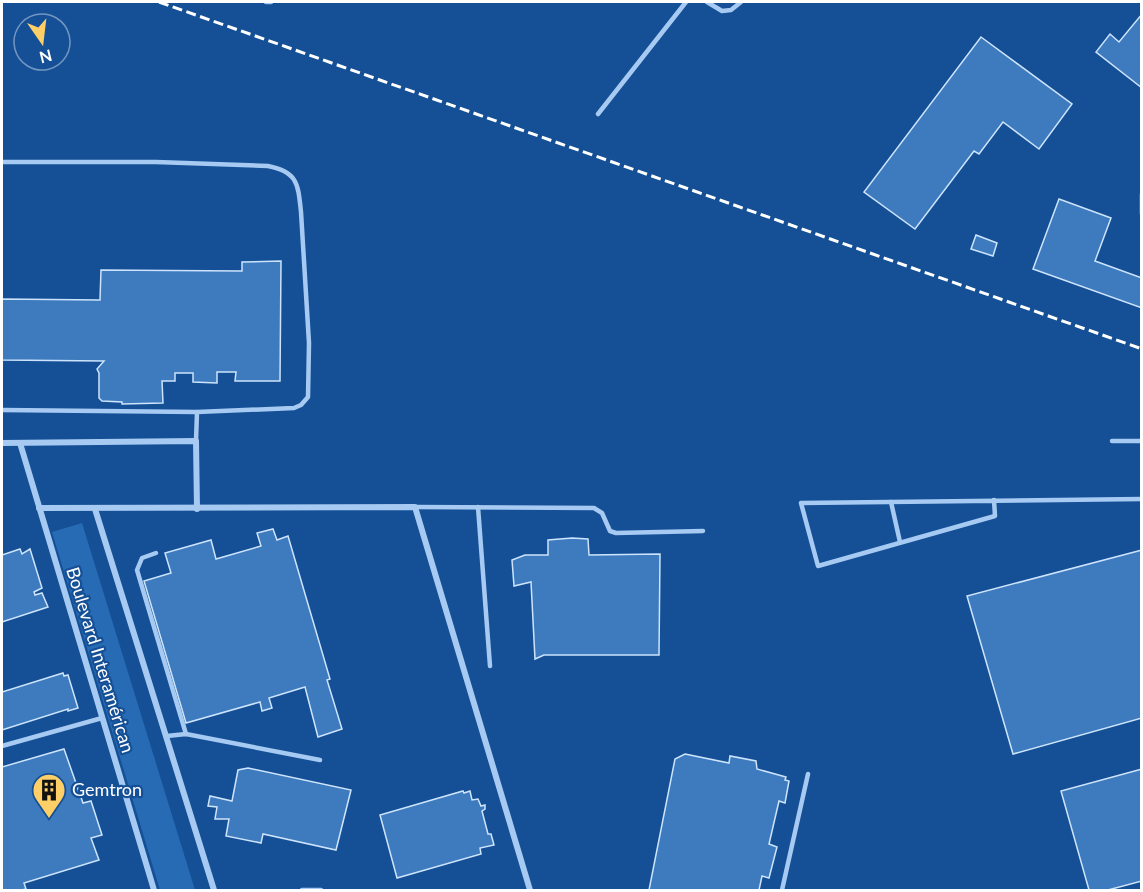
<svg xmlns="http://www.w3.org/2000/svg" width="1143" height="892" font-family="Lato,sans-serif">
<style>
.green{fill:#286bb5}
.building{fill:#3d7abe;stroke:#cde4fc;stroke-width:1.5}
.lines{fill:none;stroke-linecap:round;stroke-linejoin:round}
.service{stroke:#a6caf2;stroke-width:4.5}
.minor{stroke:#a6caf2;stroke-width:6}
.rail{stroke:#fff;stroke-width:3;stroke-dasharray:10 4.5;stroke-linecap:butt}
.labels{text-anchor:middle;stroke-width:4.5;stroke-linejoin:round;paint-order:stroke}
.street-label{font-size:18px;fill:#fff;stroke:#155096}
.poi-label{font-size:18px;fill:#fff;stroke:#155096;text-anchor:start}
</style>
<rect width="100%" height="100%" fill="#155096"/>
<polygon class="green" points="82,523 195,890 160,890 52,532"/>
<g class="building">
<polygon points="1142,14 1142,88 1096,52 1110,34 1119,42"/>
<polygon points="981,37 1072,104 1039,149 1003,122 979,154 974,151 915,229 864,192"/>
<polygon points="1059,199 1111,218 1095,261 1142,278 1142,308 1033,269"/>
<polygon points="976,235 997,243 993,256 971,249"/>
<polygon points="281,261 280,381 235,381 236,372 217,372 217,383 193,382 193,373 175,373 175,381 162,381 163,403 122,404 122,402 102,401 99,398 99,373 97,369 104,361 2,360 2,299 100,300 101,270 242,271 242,262"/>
<polygon points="273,529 277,540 288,536 330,679 327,680 342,729 318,737 305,687 269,698 272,708 262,711 260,702 186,723 144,581 171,573 165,553 211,540 216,559 261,546 257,533"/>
<polygon points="572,538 588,539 589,555 660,554 659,655 544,655 535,659 531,582 514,586 512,560 525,555 548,555 548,540"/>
<polygon points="20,549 22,554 30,549 42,588 34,592 35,595 42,593 48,607 2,622 2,555"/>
<polygon points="1142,550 1142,718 1013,754 967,596"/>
<polygon points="63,673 64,676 68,675 78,708 68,711 68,709 2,730 2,692"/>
<polygon points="64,749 83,803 91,801 102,835 91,838 99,860 24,883 26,889 22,890 2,890 2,767"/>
<polygon points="685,754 729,763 730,756 756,761 757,769 786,777 785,780 789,781 785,803 779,801 769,844 777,847 769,878 762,876 759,890 649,890 675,759"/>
<polygon points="248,768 351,790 336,850 263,834 261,843 226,836 229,819 215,819 217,807 208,806 210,796 232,801 238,770"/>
<polygon points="1142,769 1142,881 1108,890 1089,890 1061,791"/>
<polygon points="463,791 464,793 470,791 472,800 478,799 481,806 485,805 485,809 482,811 488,834 491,834 494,845 480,848 481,854 397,878 380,815"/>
</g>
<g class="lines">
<g class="service">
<polyline points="266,2 271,2"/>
<polyline points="707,2 722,11 731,10 741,2"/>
<polyline points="598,114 686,2"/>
<path d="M2,162H156L268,166C298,172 298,184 301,212L309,343L308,397L301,405L294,408L197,412L196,441"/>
<polyline points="1142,194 1142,214"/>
<polyline points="2,410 197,412"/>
<polyline points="1112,441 1142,441"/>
<polyline points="994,500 995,516 818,566 801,503 1142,499"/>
<polyline points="891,502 900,542"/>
<polyline points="415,507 594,508 602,513 610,531 616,533 703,531"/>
<polyline points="478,507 490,666"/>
<polyline points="156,553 142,558 137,570 186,734"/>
<polyline points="167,736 186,734 320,760"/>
<polyline points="2,746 102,718"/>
<polyline points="302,890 321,890"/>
<polyline points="782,890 808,774"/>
</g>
<g class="minor">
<polyline points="2,443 196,441 197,509"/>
<polyline points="20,443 154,890"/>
<polyline points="39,508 415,507 530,890"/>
<polyline points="95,509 214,890"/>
</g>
<polyline class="rail" points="159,2 1142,349"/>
</g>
<defs>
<symbol id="building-pin" viewBox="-11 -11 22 30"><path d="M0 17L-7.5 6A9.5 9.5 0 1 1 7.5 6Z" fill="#ffcf67" stroke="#155096"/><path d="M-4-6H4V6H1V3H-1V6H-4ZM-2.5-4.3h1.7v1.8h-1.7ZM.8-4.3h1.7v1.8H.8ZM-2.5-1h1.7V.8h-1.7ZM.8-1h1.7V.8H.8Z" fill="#111"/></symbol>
</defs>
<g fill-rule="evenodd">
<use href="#building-pin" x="30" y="771" width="38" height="52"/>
</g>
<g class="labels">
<g class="street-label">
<text transform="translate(100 660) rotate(73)" y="6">Boulevard Interamérican</text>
</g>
<g class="poi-label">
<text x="72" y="796">Gemtron</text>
</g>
</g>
<rect width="1143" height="892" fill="none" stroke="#ffffff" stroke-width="6"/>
<g transform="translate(42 42) rotate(166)"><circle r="28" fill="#155096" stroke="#7396c0" stroke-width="1.5"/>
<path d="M0-4.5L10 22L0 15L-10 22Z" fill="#ffcf67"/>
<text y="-9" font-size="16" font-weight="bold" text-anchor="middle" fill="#ffffff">N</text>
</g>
</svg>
